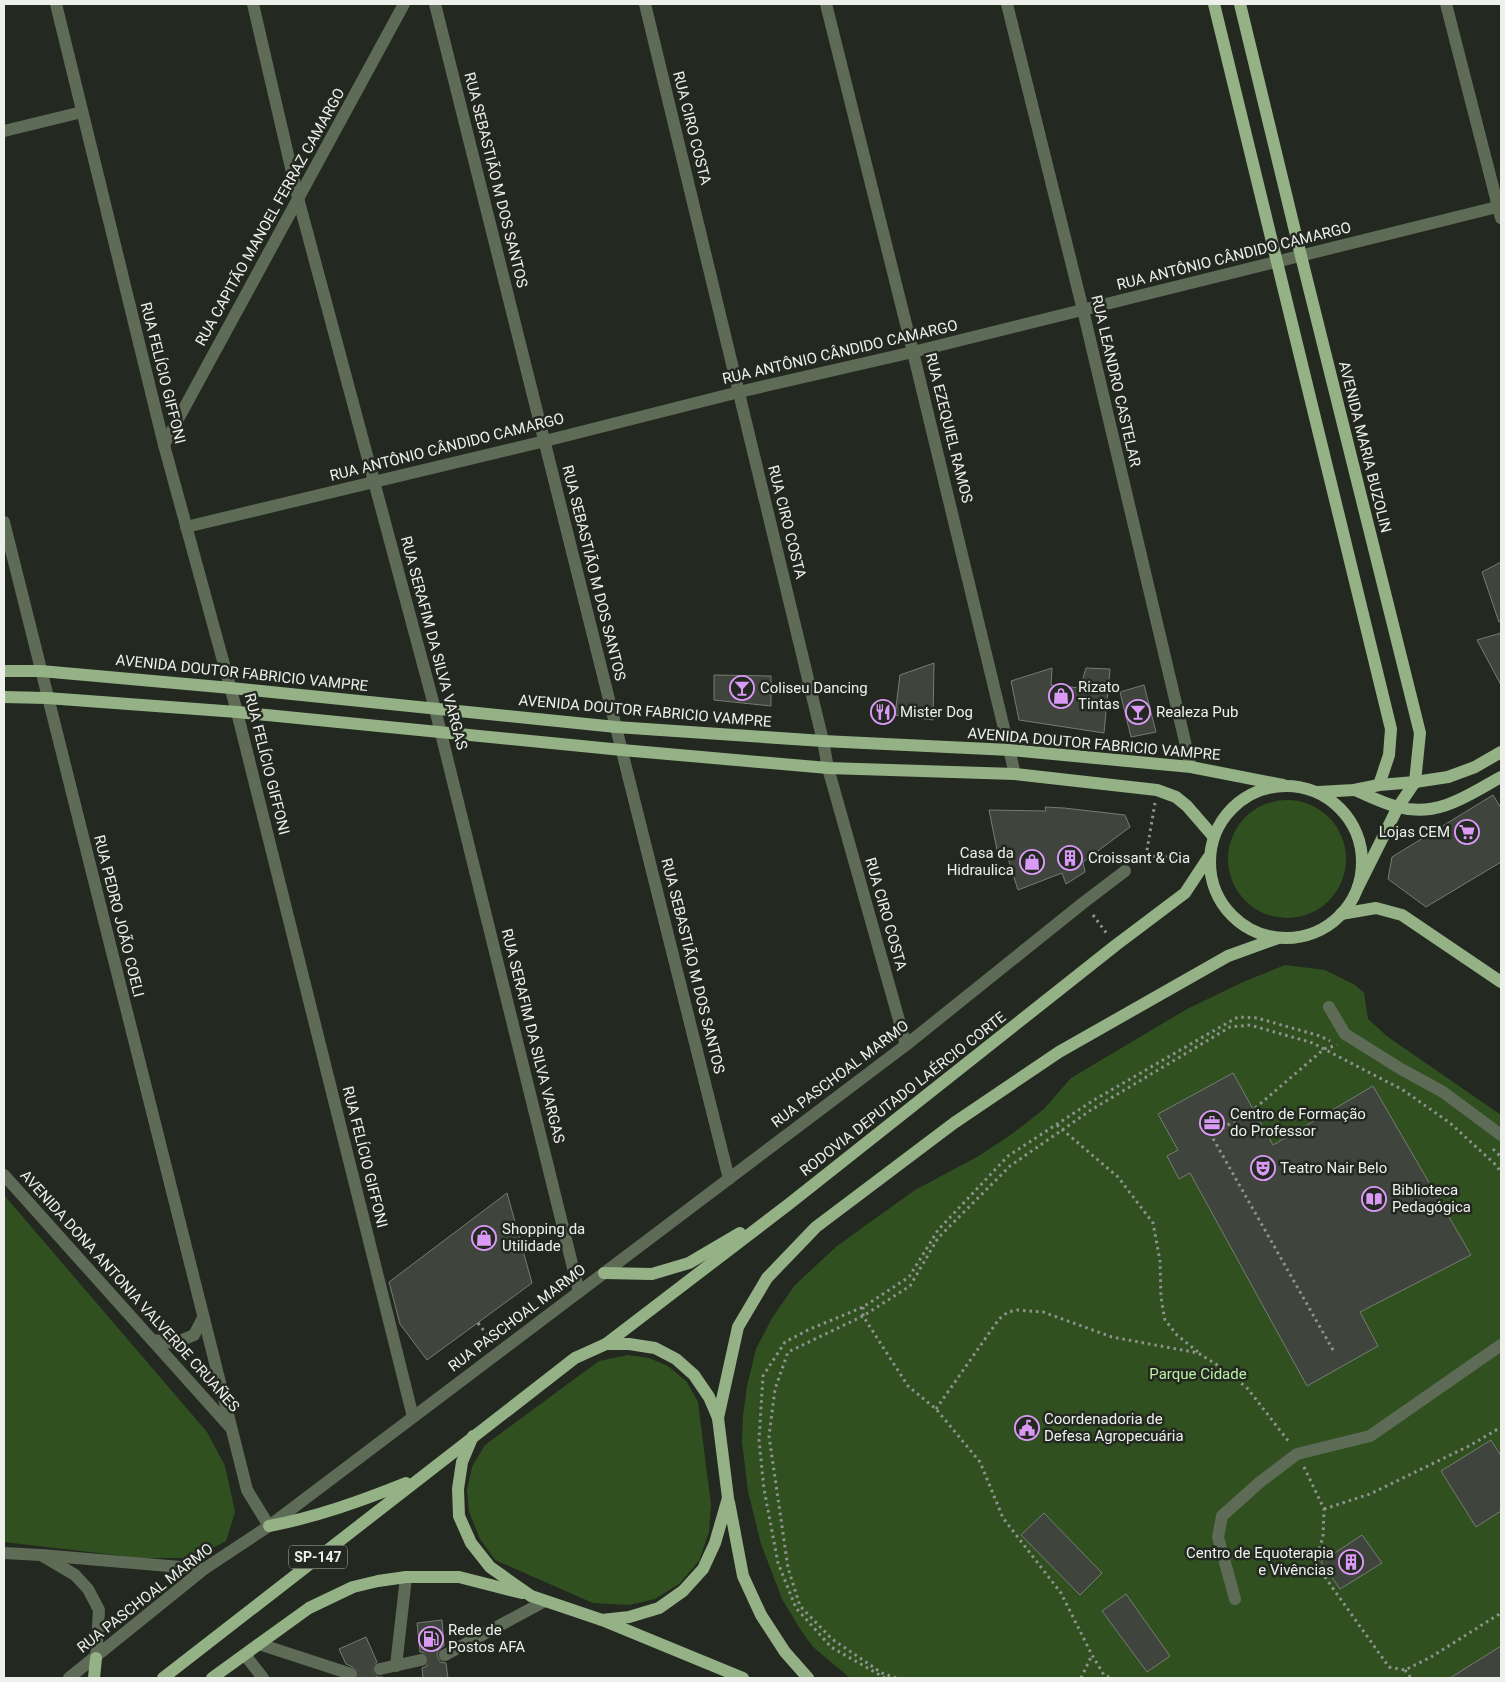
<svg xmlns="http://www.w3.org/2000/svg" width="1505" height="1682" font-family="Roboto,sans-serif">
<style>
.green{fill:#315020}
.building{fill:#3f443c;stroke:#767c73}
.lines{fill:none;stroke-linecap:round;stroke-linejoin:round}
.minor-tunnel{stroke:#41463f;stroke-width:12;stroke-dasharray:12 6;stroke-linecap:butt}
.path{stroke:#8f938d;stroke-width:3;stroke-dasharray:2.5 4;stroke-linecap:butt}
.minor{stroke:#5e6c57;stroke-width:12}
.major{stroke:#94b285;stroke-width:12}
.labels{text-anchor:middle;stroke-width:5;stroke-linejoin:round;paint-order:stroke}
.shield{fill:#232821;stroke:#b0b4ae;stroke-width:1}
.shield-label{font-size:14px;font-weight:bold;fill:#edf0eb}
.street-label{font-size:15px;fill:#edf0eb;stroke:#232821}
.poi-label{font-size:15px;fill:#edf0eb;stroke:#232821;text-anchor:start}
.park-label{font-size:15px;fill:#bcf0a3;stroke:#232821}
</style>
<rect width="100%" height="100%" fill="#232821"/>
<g class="green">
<circle cx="1287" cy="859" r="59"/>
<polygon points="1285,965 1325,970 1355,985 1364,993 1368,1019 1388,1037 1501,1115 1501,1678 850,1678 813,1647 800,1629 782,1599 761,1544 748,1491 742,1442 743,1416 747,1386 756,1349 772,1318 795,1285 837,1246 915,1190 977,1157 1012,1134 1044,1109 1071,1078 1187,1009 1243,982"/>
<polygon points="4,1195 207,1432 225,1466 235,1512 226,1541 195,1558 141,1558 4,1542"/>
<polygon points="628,1355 649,1358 668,1366 687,1382 698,1402 711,1505 709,1532 699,1561 679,1584 655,1599 629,1605 593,1603 495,1560 480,1539 469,1512 467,1490 472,1467 485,1445 599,1361"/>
</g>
<g class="building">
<polygon points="1501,562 1501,621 1499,622 1482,572"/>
<polygon points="1501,633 1501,685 1477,640"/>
<polygon points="934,663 933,720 895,715 900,675"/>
<polygon points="1052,668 1051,685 1080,688 1086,668 1110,669 1104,733 1019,720 1011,681"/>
<polygon points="714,675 771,676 771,706 714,700"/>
<polygon points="1144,685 1156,732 1131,737 1120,692"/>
<polygon points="1493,795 1501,808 1501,862 1426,907 1388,879 1392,857"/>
<polygon points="1045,807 1064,808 1125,815 1130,827 1083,862 1085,872 1066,884 1062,873 1018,890 1005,849 997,850 989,810 1046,811"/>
<polygon points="1233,1073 1273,1145 1373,1086 1471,1255 1360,1312 1378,1346 1307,1386 1190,1173 1179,1179 1167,1156 1178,1150 1158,1114"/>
<polygon points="507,1193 532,1283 427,1360 400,1324 389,1282"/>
<polygon points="1491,1440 1501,1456 1501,1511 1476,1527 1441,1471"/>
<polygon points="1044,1513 1102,1573 1080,1595 1021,1535"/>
<polygon points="1362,1535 1382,1563 1340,1589 1321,1562"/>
<polygon points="1126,1594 1170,1656 1147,1672 1102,1611"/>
<polygon points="442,1620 444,1646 438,1650 437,1655 440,1662 446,1663 448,1678 423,1678 422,1668 427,1666 429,1659 427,1654 420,1652 417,1623"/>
<polygon points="366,1637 377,1662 372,1666 372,1671 377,1677 383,1677 384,1678 358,1678 359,1673 357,1669 346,1664 339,1649"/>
<polygon points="1501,1646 1501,1678 1450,1678"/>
</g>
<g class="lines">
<g class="minor-tunnel">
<polyline points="421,1660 445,1655"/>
<polyline points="351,1674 380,1669"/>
</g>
<g class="path">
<polyline points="1146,856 1190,858"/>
<polyline points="1135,864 1146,856 1155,803"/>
<polyline points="1093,915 1107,934"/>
<polyline points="1057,1125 1118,1177 1153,1223 1160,1261 1161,1298 1165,1320 1177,1335 1198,1352"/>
<polyline points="1493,1149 1501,1157"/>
<polyline points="863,1307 863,1316 908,1386 936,1409 980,1462 1003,1518 1061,1593 1092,1655 1104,1675 1111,1678"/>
<polyline points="478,1323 491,1340"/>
<polyline points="1333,1350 1211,1135 1253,1110 1324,1049 1337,1045"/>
<polyline points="936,1409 999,1319 1008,1312 1017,1310 1043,1312 1112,1337 1198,1353 1227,1371 1248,1389 1289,1442"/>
<polyline points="1304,1467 1324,1509 1323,1537 1317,1555 1322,1573 1389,1667 1405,1670 1431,1657 1501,1613"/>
<polyline points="1324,1509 1370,1494 1471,1445 1501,1427"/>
<polyline points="1405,1670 1411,1678"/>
<polyline points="885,1678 831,1647 796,1608 778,1563 764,1489 759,1440 763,1376 785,1342 810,1329 863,1307 909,1277 938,1230 1008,1156 1094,1100 1201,1038 1238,1017 1257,1018 1320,1036 1330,1041"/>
<polyline points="896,1678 882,1673 832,1639 800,1606 788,1568 769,1436 775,1389 788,1352 863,1316 910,1286 938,1238 1010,1166 1091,1110 1230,1027 1250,1025 1313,1043 1324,1049 1403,1090 1450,1123 1497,1166 1501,1173"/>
<polyline points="1081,1678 1092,1655"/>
</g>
<g class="minor">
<polyline points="56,4 164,445 237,712 413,1417"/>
<polyline points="253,4 298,198 435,709 579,1292"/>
<polyline points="435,4 729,1179"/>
<polyline points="645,4 823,741 828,768 906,1045"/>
<polyline points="826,4 913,352 1015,774"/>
<polyline points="1007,4 1083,310 1191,767"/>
<polyline points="1446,4 1501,218"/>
<polyline points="4,131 82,112"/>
<polyline points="164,445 404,4"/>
<polyline points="4,522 247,1490 269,1526"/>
<polyline points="186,527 545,441 739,392 913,352 1501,206"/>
<polyline points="1329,1007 1345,1034 1401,1069 1443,1092 1501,1135"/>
<polyline points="4,1175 230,1427"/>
<polyline points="152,1340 175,1343 194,1335 203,1318"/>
<polyline points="4,1553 41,1555 204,1569"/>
<polyline points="43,1556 75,1575 88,1589 99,1610 96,1658"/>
<polyline points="1235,1599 1218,1537 1222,1516 1260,1482 1297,1454 1370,1436 1501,1345"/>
<polyline points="259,1644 351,1674"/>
<polyline points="245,1655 263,1678"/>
<polyline points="445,1655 545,1601"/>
<polyline points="396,1666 406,1577"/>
<polyline points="380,1669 421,1660"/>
<polyline points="69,1678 204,1569 269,1526 906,1045 1083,903 1125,871"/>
</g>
<g class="major">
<polyline points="1214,4 1391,729 1389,755 1379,785"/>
<polyline points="1240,4 1301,256 1420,733 1415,782 1398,807 1358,887"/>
<polyline points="4,671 41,671 231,688 616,727 823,741 1010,750 1191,767 1283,785"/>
<polyline points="4,697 47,698 237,712 622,750 828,768 1015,774 1157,790 1176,797 1187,806 1213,836"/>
<circle cx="1286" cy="862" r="76"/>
<path d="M1355,790C1369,796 1383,803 1398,807C1438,818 1468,795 1501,777"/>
<polyline points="1318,792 1354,790 1379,785 1415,782 1448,777 1475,767 1501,752"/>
<polyline points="1341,914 1376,908 1402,915 1501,982"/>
<polyline points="604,1273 652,1274 689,1263 740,1233"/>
<polyline points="606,1344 789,1204 1116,945 1185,893 1208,858"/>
<polyline points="718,1418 738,1327 767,1278 816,1227 954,1123 1059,1052 1228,956 1278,938"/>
<polyline points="473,1436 462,1462 458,1489 459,1516 471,1543 490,1567 531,1596 602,1620 743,1678"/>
<polyline points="729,1502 743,1576 761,1615 785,1652 808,1678"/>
<path d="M269,1526C317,1517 361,1501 406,1483"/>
<polyline points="94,1678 96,1658"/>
<polyline points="163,1678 575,1358 606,1344 629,1344 655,1348 676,1359 694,1375 709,1397 718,1418 728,1498 715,1543 703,1569 683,1591 659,1608 629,1617 602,1620"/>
<polyline points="212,1678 309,1608 353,1587 378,1581 406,1577 459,1577 522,1593"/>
</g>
</g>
<defs>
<symbol id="bar-ring" viewBox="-11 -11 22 22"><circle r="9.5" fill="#232821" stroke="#db99f6" stroke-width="1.5"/><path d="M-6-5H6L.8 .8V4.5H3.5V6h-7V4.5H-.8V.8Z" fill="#db99f6"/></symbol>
<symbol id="shop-ring" viewBox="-11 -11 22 22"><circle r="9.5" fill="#232821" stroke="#db99f6" stroke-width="1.5"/><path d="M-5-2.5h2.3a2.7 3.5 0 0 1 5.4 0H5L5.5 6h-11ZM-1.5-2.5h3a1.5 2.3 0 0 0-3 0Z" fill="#db99f6"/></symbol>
<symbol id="restaurant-ring" viewBox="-11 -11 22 22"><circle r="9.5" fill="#232821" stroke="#db99f6" stroke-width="1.5"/><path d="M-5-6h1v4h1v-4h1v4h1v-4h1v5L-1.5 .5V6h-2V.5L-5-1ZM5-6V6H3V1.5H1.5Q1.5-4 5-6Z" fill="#db99f6"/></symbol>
<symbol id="supermarket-ring" viewBox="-11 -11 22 22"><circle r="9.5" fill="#232821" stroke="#db99f6" stroke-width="1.5"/><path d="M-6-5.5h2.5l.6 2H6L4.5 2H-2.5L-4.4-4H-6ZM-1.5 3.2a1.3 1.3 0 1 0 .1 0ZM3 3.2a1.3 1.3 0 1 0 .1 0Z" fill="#db99f6"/></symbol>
<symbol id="building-ring" viewBox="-11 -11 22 22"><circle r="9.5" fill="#232821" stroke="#db99f6" stroke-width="1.5"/><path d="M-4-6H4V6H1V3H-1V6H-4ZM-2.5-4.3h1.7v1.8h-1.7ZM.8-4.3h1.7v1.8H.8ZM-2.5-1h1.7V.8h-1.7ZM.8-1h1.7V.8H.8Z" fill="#db99f6"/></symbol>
<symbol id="office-ring" viewBox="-11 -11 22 22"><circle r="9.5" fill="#232821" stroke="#db99f6" stroke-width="1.5"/><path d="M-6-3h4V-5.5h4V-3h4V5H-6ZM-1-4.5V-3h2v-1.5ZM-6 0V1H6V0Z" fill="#db99f6"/></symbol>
<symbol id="theatre-ring" viewBox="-11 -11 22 22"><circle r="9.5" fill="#232821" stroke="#db99f6" stroke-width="1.5"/><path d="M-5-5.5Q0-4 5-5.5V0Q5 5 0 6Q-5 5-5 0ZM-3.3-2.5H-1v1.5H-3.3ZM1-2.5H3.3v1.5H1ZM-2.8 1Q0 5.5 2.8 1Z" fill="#db99f6"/></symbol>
<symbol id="library-ring" viewBox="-11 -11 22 22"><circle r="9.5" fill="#232821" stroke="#db99f6" stroke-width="1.5"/><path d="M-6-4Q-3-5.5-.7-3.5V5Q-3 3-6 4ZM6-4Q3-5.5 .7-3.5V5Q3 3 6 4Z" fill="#db99f6"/></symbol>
<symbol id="civic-ring" viewBox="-11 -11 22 22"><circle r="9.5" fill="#232821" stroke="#db99f6" stroke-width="1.5"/><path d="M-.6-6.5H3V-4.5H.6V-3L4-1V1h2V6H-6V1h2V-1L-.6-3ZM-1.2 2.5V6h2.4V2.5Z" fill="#db99f6"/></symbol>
<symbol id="fuel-ring" viewBox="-11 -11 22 22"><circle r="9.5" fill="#232821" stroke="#db99f6" stroke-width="1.5"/><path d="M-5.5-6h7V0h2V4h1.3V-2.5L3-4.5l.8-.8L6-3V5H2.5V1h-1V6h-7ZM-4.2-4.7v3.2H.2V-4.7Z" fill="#db99f6"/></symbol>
</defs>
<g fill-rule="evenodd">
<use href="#bar-ring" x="728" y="674" width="28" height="28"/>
<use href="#shop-ring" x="1047" y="682" width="28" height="28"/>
<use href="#restaurant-ring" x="869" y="698" width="28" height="28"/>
<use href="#bar-ring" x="1124" y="698" width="28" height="28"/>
<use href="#supermarket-ring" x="1453" y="818" width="28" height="28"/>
<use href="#building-ring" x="1056" y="844" width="28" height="28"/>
<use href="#shop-ring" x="1018" y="848" width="28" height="28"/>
<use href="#office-ring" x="1198" y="1109" width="28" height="28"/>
<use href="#theatre-ring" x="1249" y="1154" width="28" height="28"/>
<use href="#library-ring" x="1360" y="1185" width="28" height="28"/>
<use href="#shop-ring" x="470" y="1224" width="28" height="28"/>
<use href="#civic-ring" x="1013" y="1414" width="28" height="28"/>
<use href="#building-ring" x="1337" y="1548" width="28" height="28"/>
<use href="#fuel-ring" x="417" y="1625" width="28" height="28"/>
</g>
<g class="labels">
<rect class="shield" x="289" y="1545.5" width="58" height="23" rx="4"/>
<g class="shield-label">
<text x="318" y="1562">SP-147</text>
</g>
<g class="street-label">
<text transform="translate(692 128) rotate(76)" y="5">RUA CIRO COSTA</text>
<text transform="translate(496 180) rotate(76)" y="5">RUA SEBASTIÃO M DOS SANTOS</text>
<text transform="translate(270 217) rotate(-61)" y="5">RUA CAPITÃO MANOEL FERRAZ CAMARGO</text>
<text transform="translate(1234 256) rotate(-14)" y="5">RUA ANTÔNIO CÂNDIDO CAMARGO</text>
<text transform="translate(840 352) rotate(-13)" y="5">RUA ANTÔNIO CÂNDIDO CAMARGO</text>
<text transform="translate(163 373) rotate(76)" y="5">RUA FELÍCIO GIFFONI</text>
<text transform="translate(1116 381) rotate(77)" y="5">RUA LEANDRO CASTELAR</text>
<text transform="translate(949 428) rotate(76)" y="5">RUA EZEQUIEL RAMOS</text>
<text transform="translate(447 447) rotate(-14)" y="5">RUA ANTÔNIO CÂNDIDO CAMARGO</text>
<text transform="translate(1365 447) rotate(76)" y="5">AVENIDA MARIA BUZOLIN</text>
<text transform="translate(787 522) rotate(76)" y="5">RUA CIRO COSTA</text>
<text transform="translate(594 573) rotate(76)" y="5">RUA SEBASTIÃO M DOS SANTOS</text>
<text transform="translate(434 643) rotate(75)" y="5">RUA SERAFIM DA SILVA VARGAS</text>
<text transform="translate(242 673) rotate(6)" y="5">AVENIDA DOUTOR FABRICIO VAMPRE</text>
<text transform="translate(645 711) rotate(5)" y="5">AVENIDA DOUTOR FABRICIO VAMPRE</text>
<text transform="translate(1094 744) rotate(5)" y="5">AVENIDA DOUTOR FABRICIO VAMPRE</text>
<text transform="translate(267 764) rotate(76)" y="5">RUA FELÍCIO GIFFONI</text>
<text transform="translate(886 914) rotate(74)" y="5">RUA CIRO COSTA</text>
<text transform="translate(119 916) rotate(76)" y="5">RUA PEDRO JOÃO COELI</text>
<text transform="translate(693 966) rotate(76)" y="5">RUA SEBASTIÃO M DOS SANTOS</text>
<text transform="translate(533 1036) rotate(76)" y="5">RUA SERAFIM DA SILVA VARGAS</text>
<text transform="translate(840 1074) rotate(-37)" y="5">RUA PASCHOAL MARMO</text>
<text transform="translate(903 1094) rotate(-38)" y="5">RODOVIA DEPUTADO LAÉRCIO CORTE</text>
<text transform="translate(365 1157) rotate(76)" y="5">RUA FELÍCIO GIFFONI</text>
<text transform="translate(130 1291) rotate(48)" y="5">AVENIDA DONA ANTONIA VALVERDE CRUAÑES</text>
<text transform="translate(517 1318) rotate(-37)" y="5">RUA PASCHOAL MARMO</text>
<text transform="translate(145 1598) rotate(-38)" y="5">RUA PASCHOAL MARMO</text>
</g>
<g class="poi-label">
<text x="1078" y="692">Rizato<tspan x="1078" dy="17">Tintas</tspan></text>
<text x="760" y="693">Coliseu Dancing</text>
<text x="900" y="717">Mister Dog</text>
<text x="1156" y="717">Realeza Pub</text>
<text x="1450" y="837" text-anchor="end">Lojas CEM</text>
<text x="1014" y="858" text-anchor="end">Casa da<tspan x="1014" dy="17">Hidraulica</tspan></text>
<text x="1088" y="863">Croissant &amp; Cia</text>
<text x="1230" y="1119">Centro de Formação<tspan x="1230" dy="17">do Professor</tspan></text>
<text x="1280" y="1173">Teatro Nair Belo</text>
<text x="1392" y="1195">Biblioteca<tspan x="1392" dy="17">Pedagógica</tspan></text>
<text x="502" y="1234">Shopping da<tspan x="502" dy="17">Utilidade</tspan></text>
<text x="1044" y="1424">Coordenadoria de<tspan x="1044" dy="17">Defesa Agropecuária</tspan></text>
<text x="1334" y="1558" text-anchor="end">Centro de Equoterapia<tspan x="1334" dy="17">e Vivências</tspan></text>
<text x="448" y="1635">Rede de<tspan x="448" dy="17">Postos AFA</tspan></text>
</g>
<g class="park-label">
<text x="1198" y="1379">Parque Cidade</text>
</g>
</g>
<rect width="1505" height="1682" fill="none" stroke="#edf0eb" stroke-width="10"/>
</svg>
